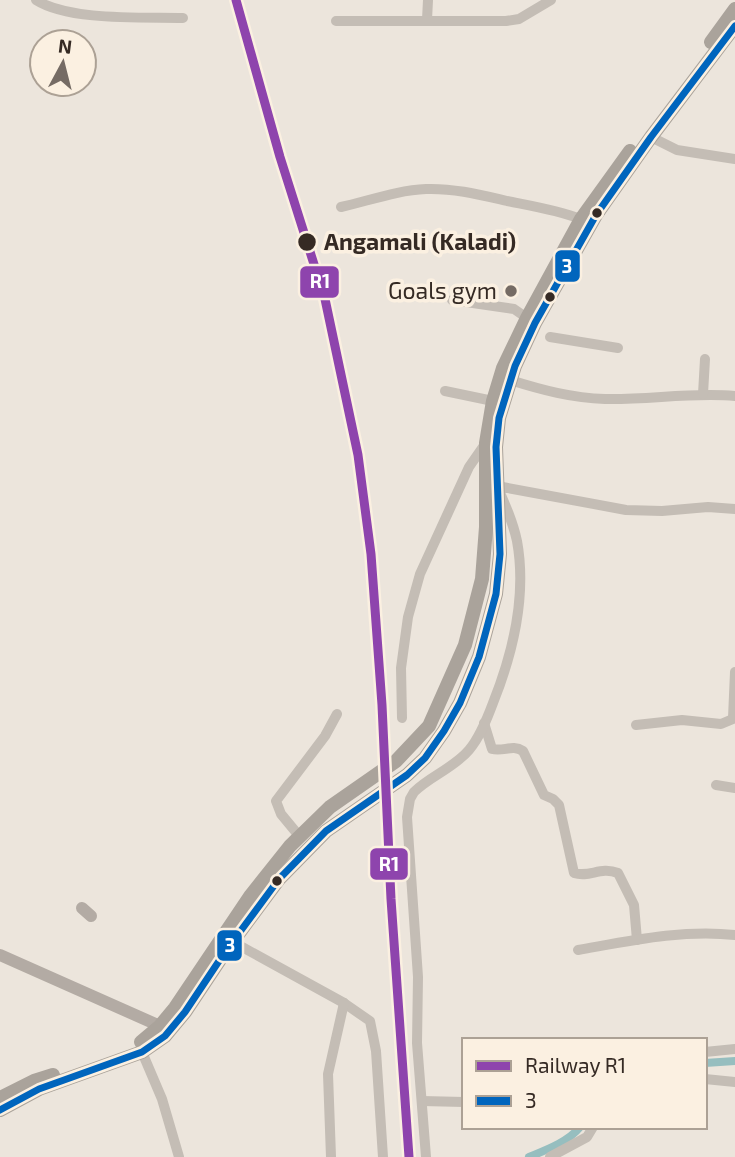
<svg xmlns="http://www.w3.org/2000/svg" width="735" height="1157" font-family="'Exo 2',sans-serif">
<style>
.lines{fill:none;stroke-linecap:round;stroke-linejoin:round}
.canal{stroke:#96bebf;stroke-width:8}
.minor{stroke:#c4bdb5;stroke-width:10}
.major{stroke:#b3aba4;stroke-width:12}
.highway{stroke:#aaa39b;stroke-width:14}
.bus-1-casing{stroke:#fbf0e1;stroke-width:12}
.bus-1{stroke:#0065bd;stroke-width:7}
.rail-1-casing{stroke:#fbf0e1;stroke-width:14}
.rail-1{stroke:#8e44ad;stroke-width:9}
.bus-dot{fill:#352a24;stroke:#fbf0e1;stroke-width:2.5}
.poi-dot{fill:#756b64;stroke:#fbf0e1;stroke-width:2.5}
.labels{text-anchor:middle;stroke-width:7;stroke-linejoin:round;paint-order:stroke}
.stop-label{font-size:23px;font-weight:bold;fill:#352a24;stroke:#fbf0e1;text-anchor:start}
.poi-label{font-size:23px;fill:#352a24;stroke:#fbf0e1;text-anchor:end}
.line-badge{stroke:#fbf0e1;stroke-width:2.5}
.badge-label{font-size:19px;text-anchor:middle;font-weight:bold;fill:#fff}
</style>
<rect width="100%" height="100%" fill="#ece5dc"/>
<g class="lines">
<g class="canal">
<polyline points="705,1063 735,1061"/>
<path d="M529,1157C546,1150 568,1142 580,1127"/>
</g>
<g class="minor">
<path d="M36,0C69,21 142,17 183,18"/>
<polyline points="427,20 428,0"/>
<polyline points="336,21 506,21 519,19 551,0"/>
<polyline points="651,137 677,150 735,159"/>
<path d="M341,207C368,201 398,190 426,189C454,188 481,195 507,201C532,206 557,210 581,219"/>
<polyline points="452,300 514,309 527,318"/>
<polyline points="550,337 618,348"/>
<path d="M510,380C542,390 572,398 605,399C649,400 692,392 735,396"/>
<polyline points="445,391 493,401"/>
<polyline points="703,394 705,359"/>
<polyline points="402,718 401,668 408,617 420,574 469,467 485,444"/>
<polyline points="733,718 735,672"/>
<path d="M484,723L492,749C504,752 512,744 523,751L544,795L553,799L559,805L574,873C590,878 600,866 618,873L634,905L637,940"/>
<polyline points="636,725 682,720 721,724 735,718"/>
<polyline points="716,785 735,788"/>
<polyline points="300,837 281,814 276,801 325,736 337,714"/>
<polyline points="233,942 344,1003 370,1021 376,1051 383,1157"/>
<path d="M578,950C629,941 683,929 735,935"/>
<polyline points="142,1052 162,1099 179,1157"/>
<polyline points="705,1052 735,1049"/>
<polyline points="705,1079 735,1082"/>
<polyline points="422,1101 464,1102"/>
<polyline points="331,1157 328,1074 344,1003"/>
<path d="M426,1157L417,1043L418,977L407,817L410,799L414,792C430,776 454,768 469,750C480,737 487,719 493,703C513,653 527,596 517,541C513,522 505,504 497,486L626,510L662,511L708,507L735,509"/>
<polyline points="550,1157 587,1137 593,1127"/>
</g>
<g class="major">
<polyline points="82,908 91,916"/>
<polyline points="0,955 160,1026 163,1032"/>
</g>
<g class="highway">
<polyline points="711,42 735,9"/>
<polyline points="141,1042 160,1026 175,1008 251,895 290,846 330,807 396,761 429,726 465,645 482,579 486,527 486,443 493,401 503,368 527,318 581,219 630,151"/>
<polyline points="0,1098 34,1081 53,1075"/>
<polyline points="0,1110 39,1089 142,1052 165,1036 185,1012 225,952 279,879 326,831 407,775 425,758 444,731 460,703 479,657 496,594 500,554 496,447 499,418 515,366 535,323 596,215 651,137 735,26"/>
</g>
<defs>
<polyline id="bus-1" points="0,1110 39,1089 142,1052 165,1036 185,1012 225,952 279,879 326,831 407,775 425,758 444,731 460,703 479,657 496,594 500,554 496,447 499,418 515,366 535,323 596,215 651,137 735,26"/>
</defs>
<use href="#bus-1" class="bus-1-casing"/>
<use href="#bus-1" class="bus-1"/>
<defs>
<polyline id="rail-1" points="236,0 280,157 325,299 358,455 371,554 382,705 391,899 409,1157"/>
</defs>
<use href="#rail-1" class="rail-1-casing"/>
<use href="#rail-1" class="rail-1"/>
</g>
<g class="bus-dot">
<circle cx="597" cy="213" r="6"/>
<circle cx="307" cy="242" r="10"/>
<circle cx="550" cy="297" r="6"/>
<circle cx="277" cy="881" r="6"/>
</g>
<circle class="poi-dot" cx="511" cy="291" r="7"/>
<g class="labels">
<g class="stop-label">
<text x="324" y="250">Angamali (Kaladi)</text>
</g>
<g class="poi-label">
<text x="497" y="299">Goals gym</text>
</g>
</g>
<g class="line-badge">
<rect x="554" y="249" width="27" height="34" rx="7" fill="#0065bd"/>
<rect x="299" y="265" width="41" height="34" rx="7" fill="#8e44ad"/>
<rect x="369" y="847" width="40" height="34" rx="7" fill="#8e44ad"/>
<rect x="216" y="929" width="27" height="33" rx="7" fill="#0065bd"/>
</g>
<g class="badge-label">
<text x="567" y="273">3</text>
<text x="320" y="288">R1</text>
<text x="389" y="871">R1</text>
<text x="230" y="952">3</text>
</g>
<rect x="462" y="1038" width="245" height="91" fill="#fbf0e1" stroke="#aca195" stroke-width="2"/>
<rect x="476" y="1061" width="35" height="10" fill="#8e44ad" stroke="#aca195" stroke-width="2"/>
<text x="525" y="1073" font-size="21" fill="#352a24">Railway R1</text>
<rect x="476" y="1096" width="35" height="10" fill="#0065bd" stroke="#aca195" stroke-width="2"/>
<text x="525" y="1108" font-size="21" fill="#352a24">3</text>
<g transform="translate(63 63) rotate(7)"><circle r="33" fill="#fbf0e1" stroke="#aca195" stroke-width="2"/>
<path d="M0-5L12 26L0 18L-12 26Z" fill="#756b64"/>
<text y="-10" font-size="19" font-weight="bold" text-anchor="middle" fill="#352a24">N</text>
</g>
</svg>
